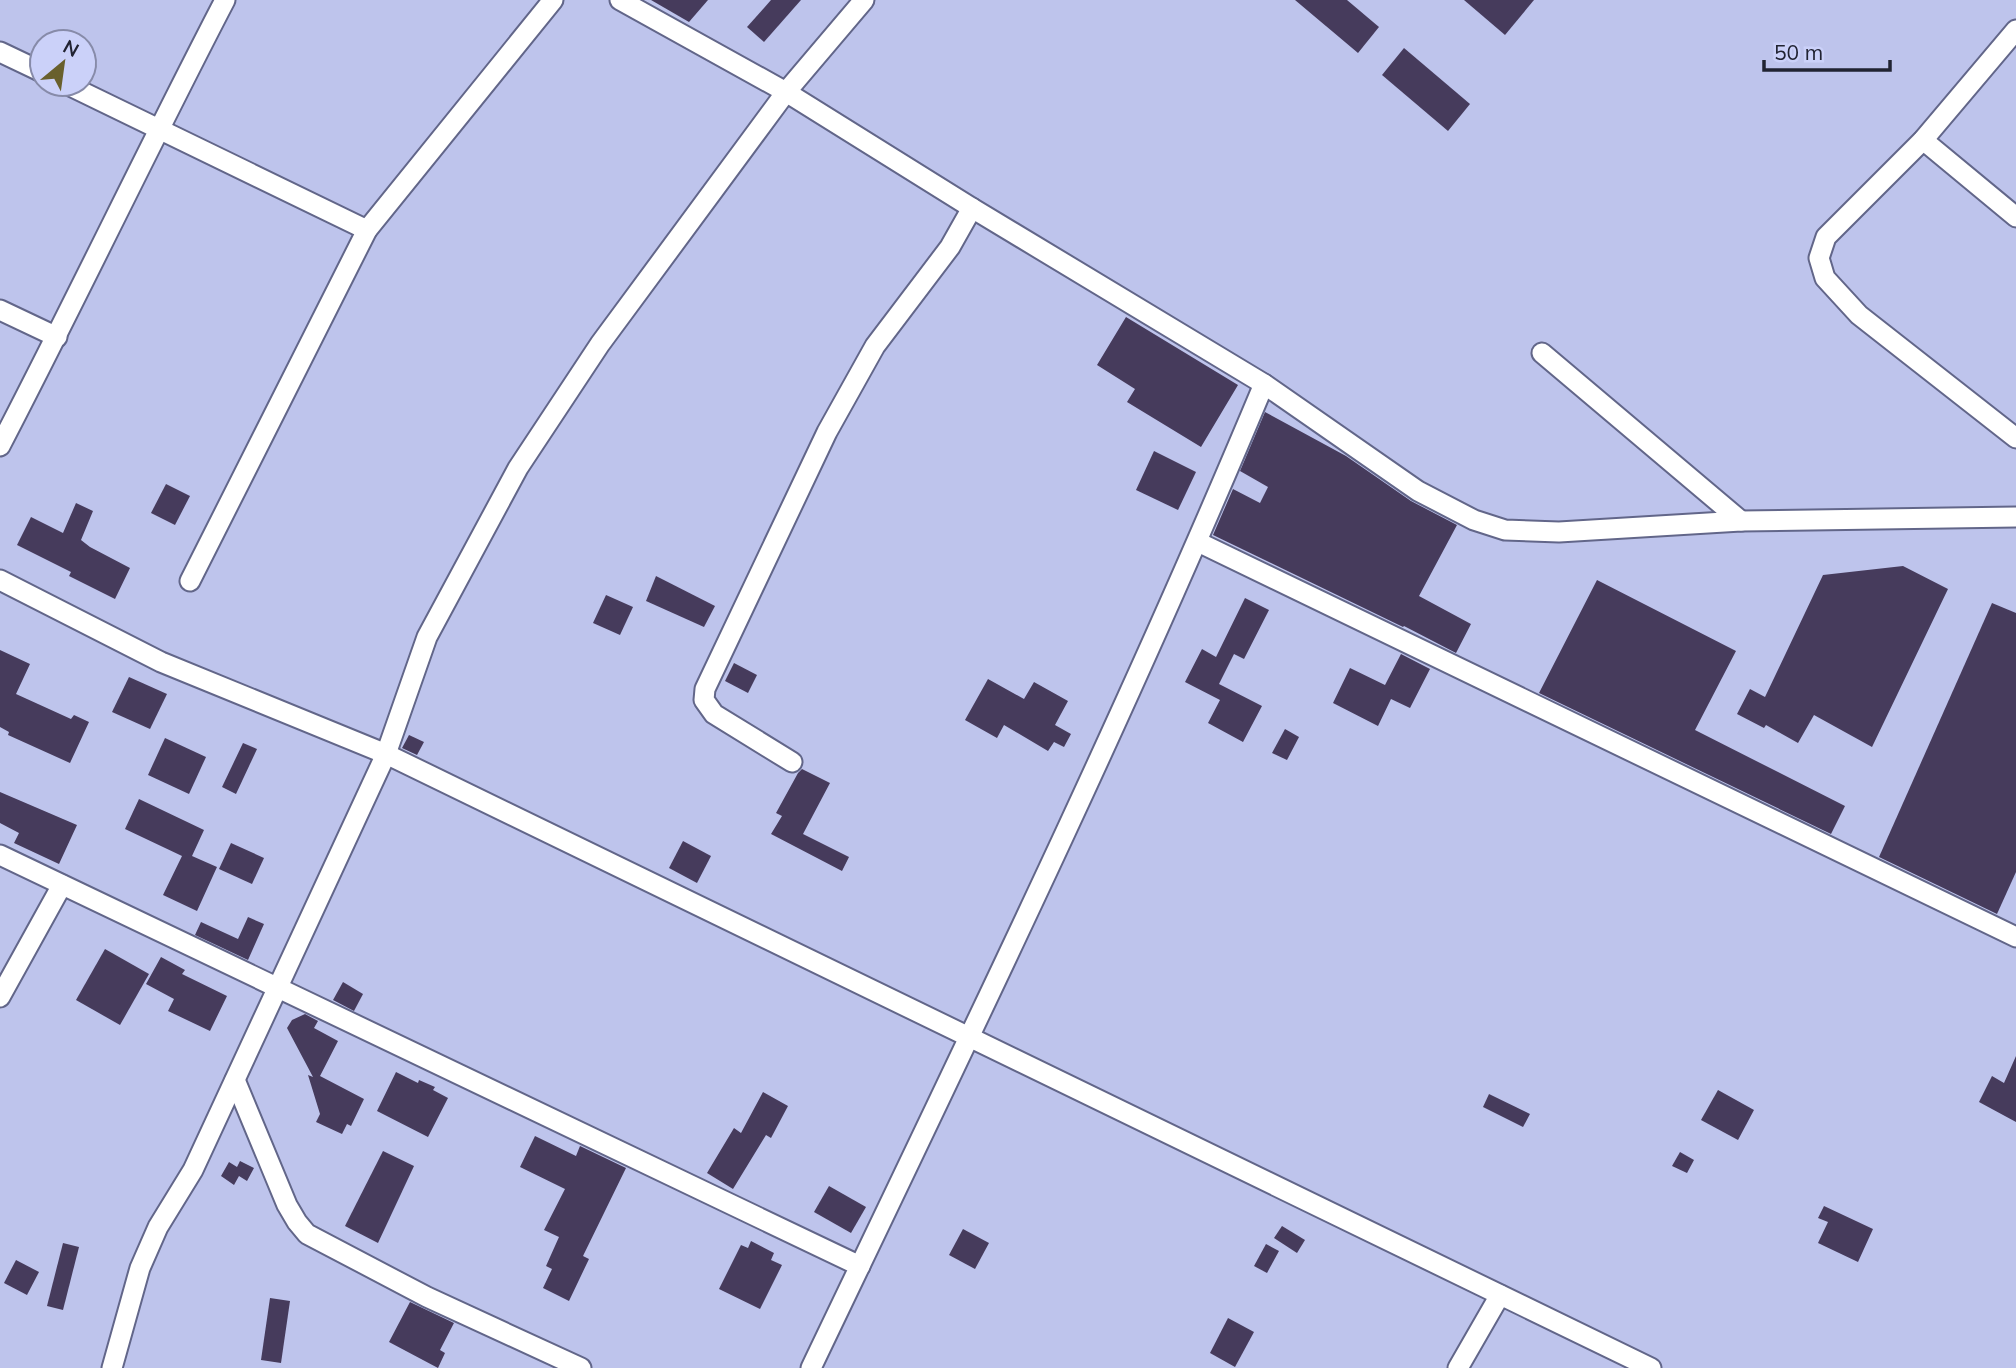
<svg xmlns="http://www.w3.org/2000/svg" width="2016" height="1368" font-family="Mulish,sans-serif">
<style>
.building{fill:#463b5c}
.lines{fill:none;stroke-linecap:round;stroke-linejoin:round}
.minor-casing{stroke:#626689;stroke-width:23}
.minor{stroke:#fff;stroke-width:19}
</style>
<rect width="100%" height="100%" fill="#bec4ec"/>
<g class="building">
<polygon points="651,0 708,0 689,22"/>
<polygon points="771,0 801,0 764,42 747,27"/>
<polygon points="1295,0 1347,0 1379,27 1358,53"/>
<polygon points="1464,0 1534,0 1505,35"/>
<polygon points="1404,48 1470,104 1448,131 1382,75"/>
<polygon points="1126,317 1238,385 1201,447 1127,402 1135,389 1097,365"/>
<polygon points="1265,412 1346,456 1411,501 1457,525 1419,596 1471,624 1456,653 1404,626 1403,627 1213,535 1233,489 1260,503 1268,487 1240,471"/>
<polygon points="1154,451 1196,472 1178,510 1136,490"/>
<polygon points="166,484 190,496 175,525 151,513"/>
<polygon points="76,503 93,511 81,540 90,547 130,568 115,599 69,576 71,572 17,545 31,517 63,533"/>
<polygon points="1903,566 1948,589 1872,747 1814,715 1798,743 1766,725 1764,728 1737,714 1750,689 1765,697 1823,575"/>
<polygon points="656,576 715,606 704,627 646,601"/>
<polygon points="1597,580 1736,651 1695,730 1845,806 1831,834 1539,693"/>
<polygon points="606,595 633,607 620,635 593,623"/>
<polygon points="1245,598 1269,610 1244,659 1234,654 1219,684 1262,706 1243,742 1208,723 1220,700 1185,682 1202,649 1216,657"/>
<polygon points="1992,603 2016,613 2016,872 1997,914 1879,857"/>
<polygon points="0,650 30,664 16,694 71,719 74,715 89,722 70,763 8,735 9,732 0,727"/>
<polygon points="1401,654 1430,669 1410,708 1391,699 1378,726 1333,703 1350,668 1385,685"/>
<polygon points="734,663 757,675 748,693 725,681"/>
<polygon points="129,677 167,694 150,729 112,712"/>
<polygon points="988,679 1024,699 1034,682 1068,701 1055,725 1071,734 1064,747 1054,742 1048,751 1004,725 997,738 965,720"/>
<polygon points="1285,729 1299,737 1287,760 1272,753"/>
<polygon points="409,735 424,742 417,755 402,748"/>
<polygon points="165,738 206,757 189,794 148,775"/>
<polygon points="243,743 257,749 236,794 222,787"/>
<polygon points="802,769 830,783 803,834 849,857 842,871 771,834 782,816 776,813 798,773"/>
<polygon points="0,792 77,825 59,864 14,843 19,833 0,823"/>
<polygon points="139,799 204,830 192,856 217,867 197,911 163,895 182,856 125,829"/>
<polygon points="683,841 711,856 697,883 669,868"/>
<polygon points="231,843 264,858 252,884 219,869"/>
<polygon points="248,917 264,924 248,960 195,935 201,922 238,939"/>
<polygon points="105,949 149,974 120,1025 76,1000"/>
<polygon points="161,957 185,970 182,974 227,996 210,1031 168,1011 174,999 146,984"/>
<polygon points="343,982 363,994 354,1011 333,1000"/>
<polygon points="305,1014 318,1021 314,1028 338,1041 320,1076 364,1099 351,1126 347,1124 342,1134 316,1122 320,1114 308,1075 313,1077 287,1028 292,1020"/>
<polygon points="2016,1056 2016,1122 1979,1102 1992,1076 2004,1083"/>
<polygon points="396,1072 418,1083 419,1080 435,1087 433,1090 448,1098 428,1137 377,1111"/>
<polygon points="1718,1090 1754,1110 1738,1140 1701,1120"/>
<polygon points="763,1092 788,1106 771,1138 766,1135 733,1189 707,1173 734,1128 741,1133"/>
<polygon points="1489,1094 1530,1114 1523,1127 1483,1107"/>
<polygon points="535,1136 576,1156 580,1146 626,1168 583,1256 589,1259 569,1301 543,1288 552,1269 546,1266 559,1237 544,1230 565,1189 520,1167"/>
<polygon points="383,1151 414,1166 378,1243 345,1226"/>
<polygon points="1680,1152 1694,1160 1687,1173 1672,1166"/>
<polygon points="240,1161 254,1168 247,1181 239,1176 234,1185 221,1176 229,1162 237,1167"/>
<polygon points="829,1186 866,1207 851,1233 814,1212"/>
<polygon points="1824,1206 1873,1229 1858,1262 1818,1243 1828,1222 1818,1218"/>
<polygon points="1282,1226 1305,1240 1297,1253 1274,1238"/>
<polygon points="963,1229 989,1243 975,1269 949,1255"/>
<polygon points="751,1241 774,1253 771,1260 782,1265 760,1309 719,1289 741,1245 748,1248"/>
<polygon points="63,1243 79,1247 63,1310 47,1306"/>
<polygon points="1266,1244 1279,1251 1267,1273 1254,1266"/>
<polygon points="16,1260 39,1272 27,1295 4,1283"/>
<polygon points="270,1298 290,1301 281,1363 261,1360"/>
<polygon points="410,1302 454,1323 440,1350 445,1353 438,1368 389,1342"/>
<polygon points="1228,1318 1254,1332 1235,1367 1210,1353"/>
</g>
<g class="lines">
<defs>
<g id="minor">
<polyline points="620,0 786,92 972,208 1264,384 1418,491 1474,520 1505,530 1559,532 1741,521 2016,517"/>
<polyline points="2016,30 1923,140 1826,237 1819,258 1825,278 1859,315 2016,438"/>
<polyline points="0,52 42,72"/>
<polyline points="66,84 367,230"/>
<polyline points="1923,140 2016,217"/>
<polyline points="0,310 57,337"/>
<polyline points="1542,353 1741,521"/>
<path d="M0,446C77,298 148,148 225,0"/>
<polyline points="1198,542 2016,937"/>
<polyline points="0,580 161,662 386,754 1651,1368"/>
<polyline points="190,581 367,230 553,0"/>
<polyline points="792,762 714,714 704,700 705,689 827,432 875,346 950,247 972,208"/>
<polyline points="0,855 860,1266"/>
<polyline points="0,997 62,885"/>
<polyline points="235,1080 287,1205 297,1222 307,1234 427,1297 581,1368"/>
<polyline points="112,1368 140,1268 158,1227 193,1170 386,754 427,637 518,468 600,344 786,92 864,0"/>
<path d="M811,1368C967,1042 1125,717 1264,384"/>
<polyline points="1458,1368 1500,1295"/>
</g>
</defs>
<use href="#minor" class="minor-casing"/>
<use href="#minor" class="minor"/>
</g>
<g transform="translate(63 63) rotate(29)"><circle r="33" fill="#cbd1f9" stroke="#878ba9" stroke-width="2"/>
<path d="M0-5L12 26L0 18L-12 26Z" fill="#69602d"/>
<text y="-10" font-size="19" font-weight="bold" text-anchor="middle" fill="#212332">N</text>
</g>
<path d="M1764 60v10h126v-10" fill="none" stroke="#212332" stroke-width="3.5"/>
<text x="1774" y="60" font-size="21" fill="#212332" stroke="#cbd1f9" stroke-width="5" paint-order="stroke">50 m</text>
</svg>
